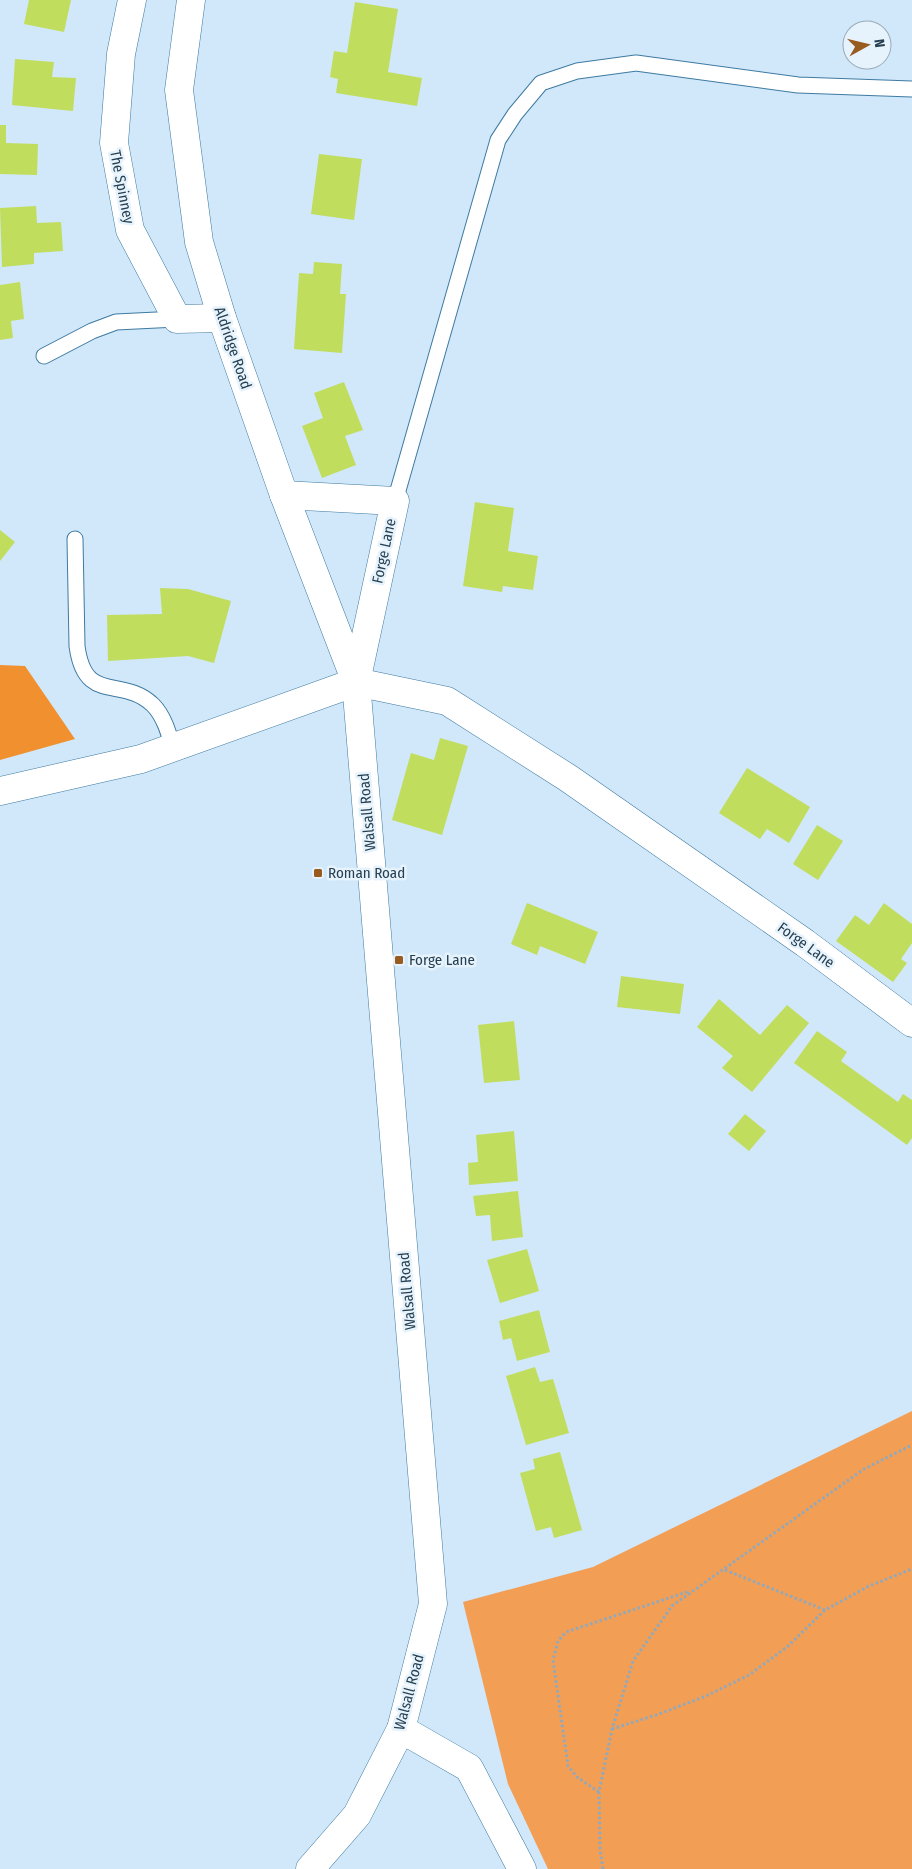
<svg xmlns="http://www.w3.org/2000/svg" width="912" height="1869" font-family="'Fira Sans Condensed',sans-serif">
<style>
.green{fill:#f29e55}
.forest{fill:#f1902f}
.building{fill:#c1dd5d}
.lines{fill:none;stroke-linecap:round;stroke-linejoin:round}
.service-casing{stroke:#3e7aa1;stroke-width:17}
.minor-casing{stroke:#3e7aa1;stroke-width:29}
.primary-casing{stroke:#3e7aa1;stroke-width:29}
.path{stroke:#91a9bb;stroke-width:3;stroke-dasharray:2.5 2.5;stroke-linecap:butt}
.service{stroke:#fff;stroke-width:15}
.minor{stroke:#fff;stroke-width:28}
.primary{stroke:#fff;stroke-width:28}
.poi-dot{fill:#985b20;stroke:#e7f3fc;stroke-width:2}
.labels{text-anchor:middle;stroke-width:5;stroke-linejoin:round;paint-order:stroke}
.street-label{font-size:15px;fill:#264051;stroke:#e7f3fc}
.poi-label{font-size:15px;fill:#264051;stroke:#e7f3fc;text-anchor:start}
</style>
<rect width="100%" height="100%" fill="#d0e8fa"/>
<polygon class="green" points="912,1411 912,1869 548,1869 508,1784 463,1602 593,1567"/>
<polygon class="forest" points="0,665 25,666 75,739 0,760"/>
<g class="building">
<polygon points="29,0 71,0 64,32 24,24"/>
<polygon points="355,2 398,9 388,72 422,78 417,106 336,93 338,79 330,77 334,51 347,53"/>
<polygon points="15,59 54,62 52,77 76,78 73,111 12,105"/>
<polygon points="0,125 6,125 6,143 38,144 37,175 0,174"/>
<polygon points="319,154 362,159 354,220 311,214"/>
<polygon points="36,206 37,223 61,222 63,251 34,253 34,264 2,267 0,208"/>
<polygon points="314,262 342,264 340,294 346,294 342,353 294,349 299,273 313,274"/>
<polygon points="20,282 24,319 11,321 13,338 0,340 0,285"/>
<polygon points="344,382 363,430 345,436 356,465 322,478 302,426 323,418 314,393"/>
<polygon points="475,502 514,508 508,551 538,556 533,590 503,586 502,592 463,586"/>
<polygon points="0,530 15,542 0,561"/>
<polygon points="160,588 188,589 231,601 214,663 188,656 108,661 107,615 162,614"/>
<polygon points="440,738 468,746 442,835 392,820 411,753 434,760"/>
<polygon points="747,768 810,807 789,843 767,829 760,839 719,813"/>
<polygon points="817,825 843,841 818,880 793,864"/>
<polygon points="527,903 598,932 585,964 540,946 537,955 511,944"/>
<polygon points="884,903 912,924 912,943 901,959 907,963 893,982 836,941 855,915 869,925"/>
<polygon points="621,976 684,984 680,1014 617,1007"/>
<polygon points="719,999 760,1035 787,1005 809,1023 752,1092 722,1068 733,1056 697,1027"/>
<polygon points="514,1021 520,1080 484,1083 478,1025"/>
<polygon points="817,1031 847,1052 841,1061 898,1102 903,1094 912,1100 912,1138 907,1145 794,1063"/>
<polygon points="745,1114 766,1131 749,1151 728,1134"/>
<polygon points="514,1131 518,1181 469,1185 468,1163 478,1162 476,1135"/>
<polygon points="518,1191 523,1237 492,1241 490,1215 476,1216 473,1196"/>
<polygon points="527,1249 539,1291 500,1303 487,1260"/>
<polygon points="539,1310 550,1352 517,1361 511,1338 503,1340 499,1321"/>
<polygon points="535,1367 540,1382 553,1379 569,1433 526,1445 506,1376"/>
<polygon points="560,1452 582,1530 554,1538 551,1527 536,1531 520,1473 535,1469 533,1459"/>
</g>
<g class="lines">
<defs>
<g id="service">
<polyline points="44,356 92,331 116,322 177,319"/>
<polyline points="395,501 498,140 515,114 541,83 577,71 636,63 798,85 912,89"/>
<path d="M75,539L77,646C85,706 122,675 153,705C164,716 169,734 173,748"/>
</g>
<g id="minor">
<polyline points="132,0 121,54 114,143 130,230 177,319 222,318"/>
<polyline points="284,495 395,501 356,682"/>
<polyline points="356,682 447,701 568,778 805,943 912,1023"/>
<polyline points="0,791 141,759 356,682"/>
</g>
<g id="primary">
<polyline points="191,0 179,90 199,242 222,318 284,495 356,682 433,1604 401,1729 357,1815 310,1869"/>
<polyline points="401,1729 469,1768 522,1869"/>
</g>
</defs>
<use href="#service" class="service-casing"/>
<use href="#minor" class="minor-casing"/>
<use href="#primary" class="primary-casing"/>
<g class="path">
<polyline points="725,1570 825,1610"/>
<polyline points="612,1729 659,1714 706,1696 749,1675 787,1647 825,1610 869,1586 912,1569"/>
<polyline points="599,1792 577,1777 568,1766 553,1660 558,1641 566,1632 690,1591"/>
<polyline points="603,1869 600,1849 599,1792 612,1729 633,1661 672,1606 864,1469 912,1445"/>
</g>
<use href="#service" class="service"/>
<use href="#minor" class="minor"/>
<use href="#primary" class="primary"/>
</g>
<g class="poi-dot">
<rect x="313" y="868" width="10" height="10" rx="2.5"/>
<rect x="394" y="955" width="10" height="10" rx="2.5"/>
</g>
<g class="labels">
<g class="street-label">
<text transform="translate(122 187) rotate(79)" y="5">The Spinney</text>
<text transform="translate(233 348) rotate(71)" y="5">Aldridge Road</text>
<text transform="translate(384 551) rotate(-78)" y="5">Forge Lane</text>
<text transform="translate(367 812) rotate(-95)" y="5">Walsall Road</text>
<text transform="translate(806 945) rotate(36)" y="5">Forge Lane</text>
<text transform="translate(407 1291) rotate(-95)" y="5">Walsall Road</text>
<text transform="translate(409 1692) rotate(-75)" y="5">Walsall Road</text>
</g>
<g class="poi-label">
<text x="328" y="878">Roman Road</text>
<text x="409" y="965">Forge Lane</text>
</g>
</g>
<g transform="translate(867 45) rotate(82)"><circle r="24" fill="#e7f3fc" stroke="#9aabb8"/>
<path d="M0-4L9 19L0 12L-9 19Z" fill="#985b20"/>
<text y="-8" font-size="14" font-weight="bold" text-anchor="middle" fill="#264051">N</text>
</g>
</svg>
